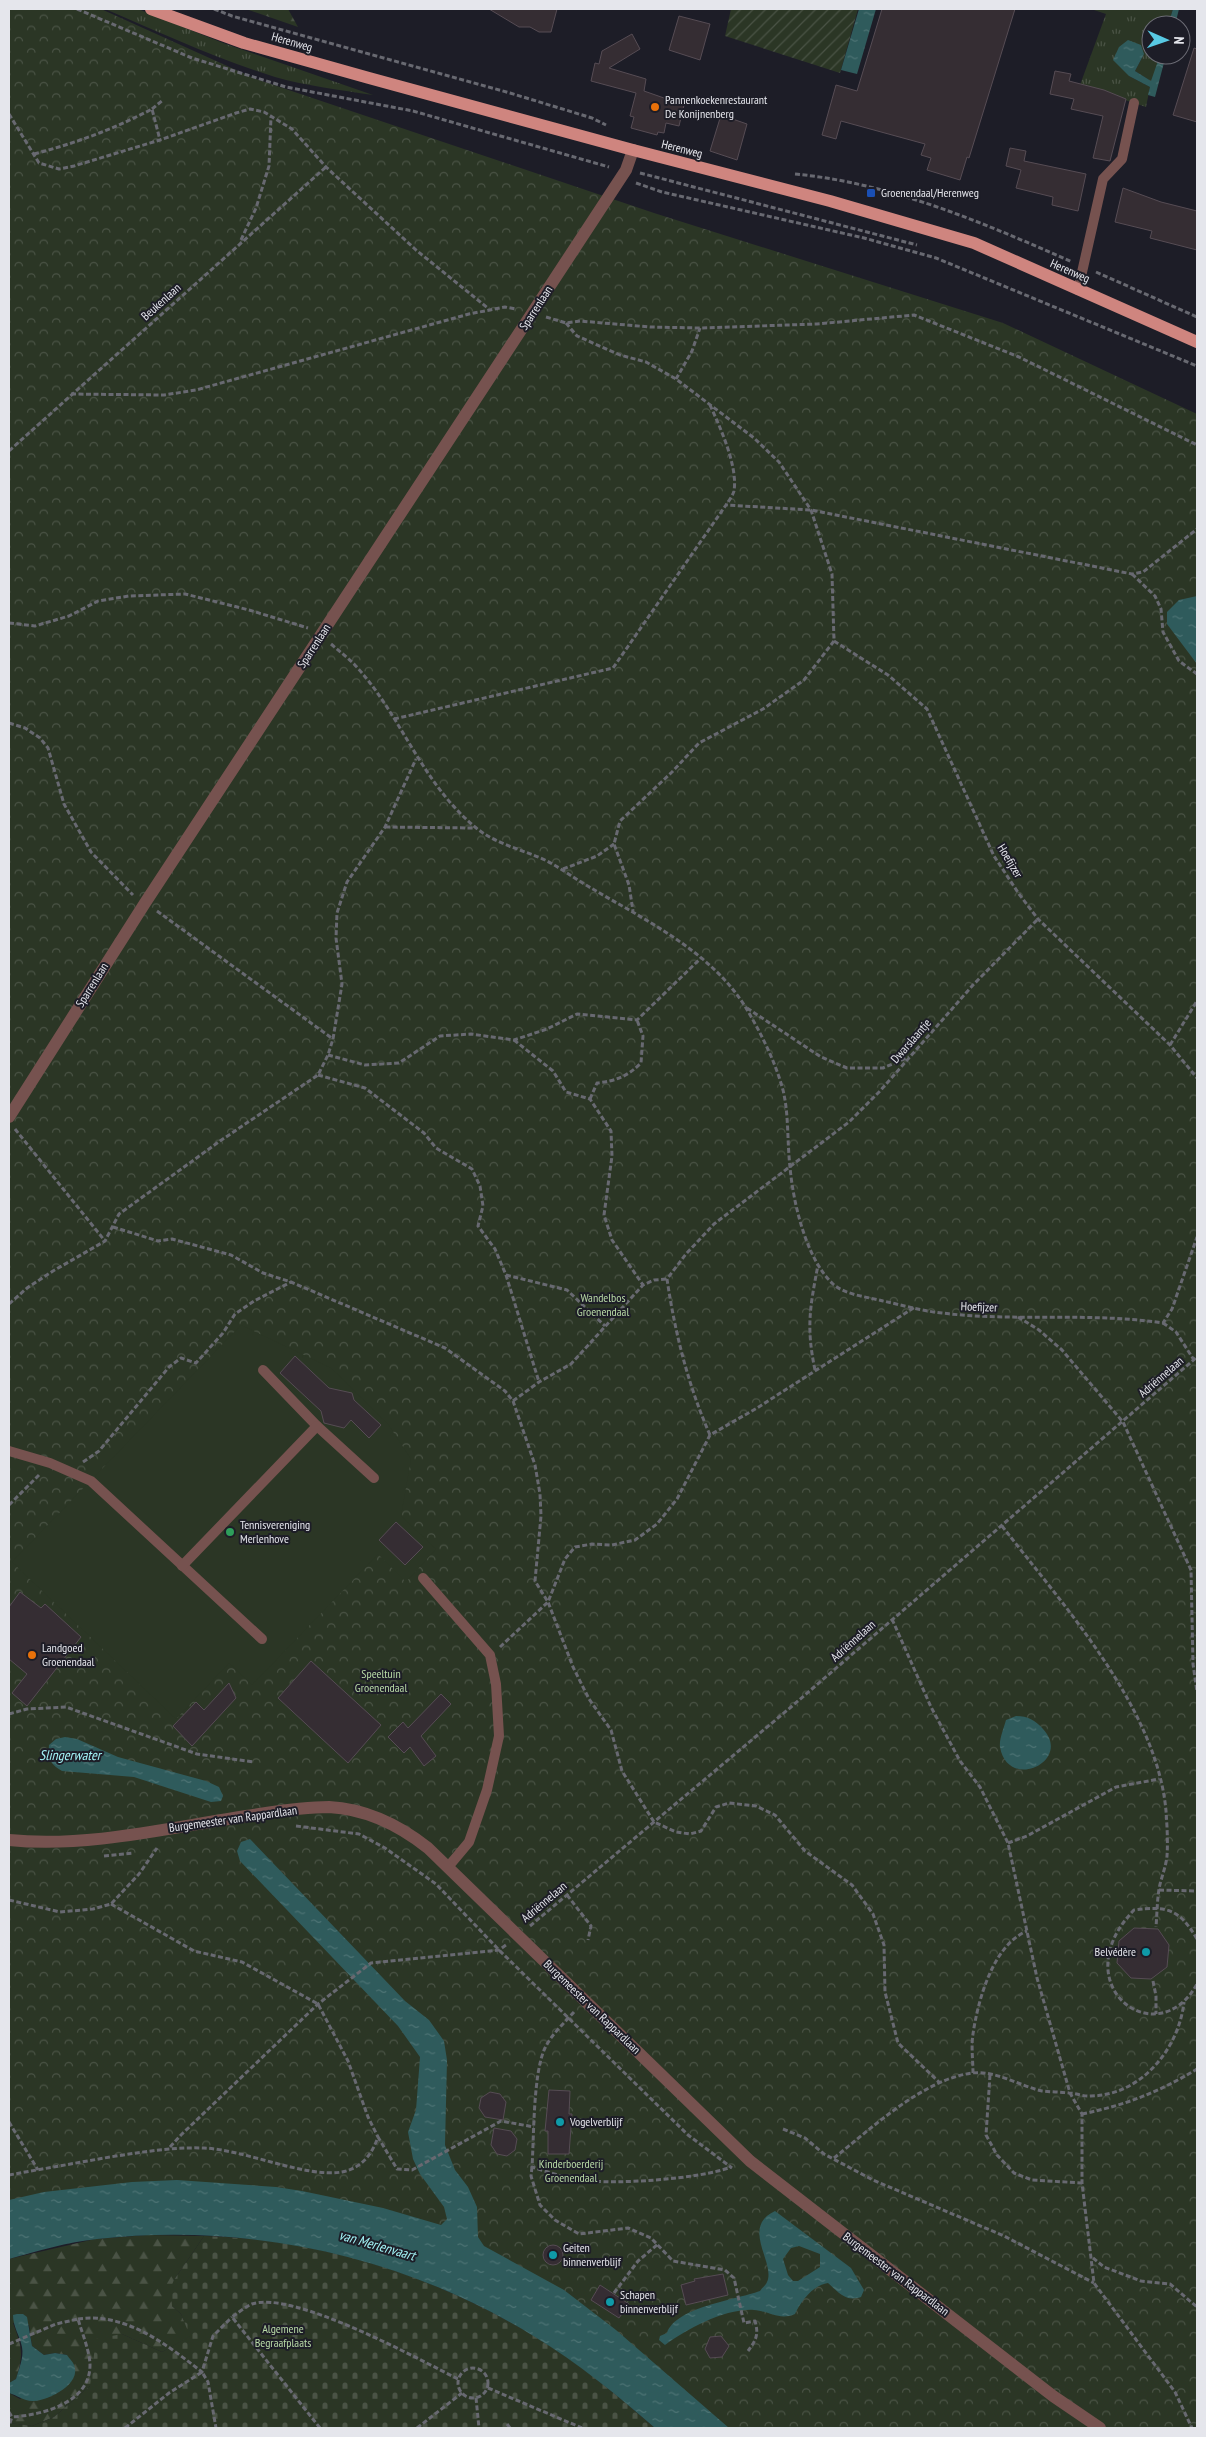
<svg xmlns="http://www.w3.org/2000/svg" width="1206" height="2437" font-family="'PT Sans Narrow',sans-serif">
<style>
.grass{fill:url(#grass-tufts)}
.forest{fill:url(#forest-firs)}
.cemetery{fill:url(#cemetery-stones)}
.park{fill:url(#park-crowns)}
.garden{fill:url(#garden-furrows)}
.pitch{fill:#2b3625}
.water{fill:url(#water-ripples);fill-rule:evenodd}
.building{fill:#352d33;stroke:#564c54}
.lines{fill:none;stroke-linecap:round;stroke-linejoin:round}
.path{stroke:#686971;stroke-width:3;stroke-dasharray:5 2.5;stroke-linecap:butt}
.lane{stroke:#76524f;stroke-width:10}
.street{stroke:#76524f;stroke-width:12}
.primary{stroke:#cf857f;stroke-width:12}
.food-dot{fill:#e8710a;stroke:#1d1d27;stroke-width:2}
.transit-dot{fill:#1a4fb4;stroke:#1d1d27;stroke-width:2}
.leisure-dot{fill:#2e9e5b;stroke:#1d1d27;stroke-width:2}
.culture-dot{fill:#0f9aa8;stroke:#1d1d27;stroke-width:2}
.labels{text-anchor:middle;stroke-width:4;stroke-linejoin:round;paint-order:stroke}
.street-label{font-size:12px;fill:#e5e6ec;stroke:#1d1d27}
.poi-label{font-size:12px;fill:#e5e6ec;stroke:#1d1d27;text-anchor:start}
.park-label{font-size:12px;fill:#b8daa6;stroke:#1d1d27}
.water-label{font-size:14px;font-style:italic;fill:#a3f4f7;stroke:#1d1d27}
</style>
<defs>
<pattern id="grass-tufts" width="24" height="20" patternUnits="userSpaceOnUse" patternTransform="scale(1.25)"><rect width="24" height="20" fill="#2b3625"/><path d="M3 7l-1-3M5 7V3M7 7l1-3M15 17l-1-3M17 17v-4M19 17l1-3" fill="none" stroke="#4a5345"/></pattern>
<pattern id="forest-firs" width="22" height="20" patternUnits="userSpaceOnUse" patternTransform="scale(1.25)"><rect width="22" height="20" fill="#2b3625"/><path d="M5 1l3.5 6h-7zM16 11l3.5 6h-7z" fill="#4a5345"/></pattern>
<pattern id="cemetery-stones" width="16" height="16" patternUnits="userSpaceOnUse" patternTransform="scale(1.25)"><rect width="16" height="16" fill="#2b3625"/><path d="M2 7V4a2 2 0 0 1 4 0v3zM10 15v-3a2 2 0 0 1 4 0v3z" fill="#4a5345"/></pattern>
<pattern id="park-crowns" width="20" height="18" patternUnits="userSpaceOnUse" patternTransform="scale(1.25)"><rect width="20" height="18" fill="#2b3625"/><path d="M2 6a3 3 0 1 1 6 0M12 15a3 3 0 1 1 6 0" fill="none" stroke="#4a5345"/></pattern>
<pattern id="garden-furrows" width="10" height="10" patternUnits="userSpaceOnUse" patternTransform="scale(1.25)"><rect width="10" height="10" fill="#2b3625"/><path d="M-1 1l2-2M0 10L10 0M9 11l2-2" fill="none" stroke="#4a5345"/></pattern>
<pattern id="water-ripples" width="26" height="14" patternUnits="userSpaceOnUse" patternTransform="scale(1.25)"><rect width="26" height="14" fill="#2f5b5c"/><path d="M2 4q2-2 4 0t4 0M15 11q2-2 4 0t4 0" fill="none" stroke="#4d7374"/></pattern>
</defs>
<rect width="100%" height="100%" fill="#1d1d27"/>
<g class="grass">
<path d="M105,9H138L223,43L373,95C340,90 307,86 275,77C217,59 161,33 105,9Z"/>
<polygon points="1091,9 1173,9 1168,25 1151,25 1151,55 1160,55 1152,82 1135,71 1144,54 1129,76 1150,87 1146,107 1080,85 1106,14"/>
</g>
<g class="forest">
<polygon points="246,9 288,9 298,27"/>
<path d="M148,2235L204,2236L174,2280L172,2306L181,2314L191,2336L162,2352L122,2334L90,2386L54,2417L32,2426L9,2423V2393L20,2399L67,2355L55,2353L44,2355L32,2346L29,2325L13,2323C22,2347 24,2354 16,2379L9,2383V2259L95,2239Z"/>
</g>
<path class="cemetery" d="M204,2236C320,2239 436,2276 534,2336C578,2362 617,2395 655,2428H9L10,2423L32,2426L54,2417L90,2386L96,2339L122,2334L162,2352L190,2336L181,2314L172,2306L171,2287L174,2280Z"/>
<polygon class="park" points="9,9 101,9 256,79 654,213 1003,323 1197,414 1197,2428 721,2428 292,2200 9,2218"/>
<polygon class="garden" points="731,9 858,9 840,73 725,36"/>
<polygon class="pitch" points="241,1325 331,1368 388,1424 411,1459 401,1516 436,1549 406,1582 378,1554 252,1685 229,1663 176,1719 12,1562"/>
<g class="water">
<polygon points="859,9 876,9 857,74 841,70"/>
<polygon points="1173,9 1179,9 1175,25 1168,25"/>
<polygon points="1128,40 1141,45 1144,54 1135,71 1151,81 1160,55 1166,55 1155,97 1148,95 1150,87 1129,76 1113,60 1119,47"/>
<polygon points="1197,596 1197,664 1167,624 1167,612 1179,600"/>
<path d="M1016,1716C1028,1716 1035,1720 1043,1729C1073,1761 1008,1792 1000,1747C999,1739 1004,1728 1006,1720Z"/>
<path d="M65,1737L77,1739L118,1757L206,1781L219,1787L223,1796L221,1801L211,1802L134,1777L62,1771C50,1764 48,1759 49,1745L56,1739Z"/>
<path d="M250,1839L405,2001L429,2020L444,2041L447,2060L445,2145L455,2170L468,2187L477,2207L478,2237L484,2246L564,2290L616,2330L729,2428H655C617,2395 578,2363 535,2337C405,2256 249,2222 97,2239C68,2242 37,2251 9,2259V2200L44,2192L132,2182L177,2180L276,2187L302,2191L383,2208L441,2225L447,2219L444,2207L420,2174L413,2159L408,2132L416,2110L420,2057L398,2026L240,1861L237,1851L241,1842Z"/>
<path d="M775,2211L851,2268L864,2290L861,2297C846,2302 839,2293 828,2283C813,2285 801,2301 795,2314C779,2321 769,2311 754,2310C726,2308 687,2329 665,2345L659,2340L660,2336L667,2333C676,2307 735,2300 760,2291C762,2288 766,2285 767,2282C776,2263 740,2227 775,2211ZM799,2246L820,2254V2267L798,2281H793L788,2275L783,2259L791,2248Z"/>
<path d="M17,2314H23L27,2317L32,2346L44,2355L55,2353L67,2355C69,2358 73,2362 74,2365C82,2384 49,2400 34,2401C25,2402 17,2395 9,2393V2383L16,2379C19,2368 24,2358 22,2347C20,2336 13,2327 13,2315Z"/>
</g>
<g class="building">
<polygon points="489,9 557,9 551,32 539,32 530,27 519,27"/>
<polygon points="882,9 1015,9 969,158 967,157 960,180 927,170 931,158 921,155 925,144 841,121 836,139 822,135 836,85 857,91"/>
<polygon points="679,16 710,24 700,60 669,50"/>
<polygon points="632,34 640,49 609,68 646,79 644,91 684,105 679,126 666,123 664,133 658,132 657,135 631,128 634,117 630,116 636,93 591,81 595,63 599,64 602,51"/>
<polygon points="1194,48 1197,49 1197,122 1173,115"/>
<polygon points="1055,71 1071,74 1069,81 1104,90 1126,99 1110,161 1093,158 1103,116 1071,109 1074,99 1050,94"/>
<polygon points="721,115 747,124 737,160 710,151"/>
<polygon points="1010,148 1026,151 1024,161 1086,174 1078,211 1052,205 1053,197 1016,188 1021,170 1006,166"/>
<polygon points="1123,188 1161,202 1197,211 1197,250 1150,238 1152,231 1115,222"/>
<polygon points="295,1356 329,1388 352,1393 354,1400 381,1425 369,1438 351,1420 344,1428 324,1423 321,1411 280,1373"/>
<polygon points="396,1522 423,1547 405,1565 379,1540"/>
<polygon points="20,1592 41,1608 45,1604 81,1637 27,1706 12,1693 27,1674 9,1659 9,1607"/>
<polygon points="311,1661 381,1725 348,1763 278,1698"/>
<polygon points="229,1683 236,1698 192,1746 173,1726 196,1702 204,1710"/>
<polygon points="441,1694 451,1704 421,1736 436,1756 424,1766 410,1747 404,1753 388,1737 403,1722 408,1728"/>
<polygon points="1134,1928 1158,1929 1169,1945 1167,1967 1151,1979 1131,1978 1117,1963 1119,1941"/>
<polygon points="549,2090 570,2091 569,2114 572,2114 569,2154 548,2154 548,2131 545,2131"/>
<polygon points="490,2092 500,2094 506,2102 503,2120 485,2117 479,2108 481,2098"/>
<polygon points="494,2128 511,2131 517,2139 515,2150 507,2156 497,2154 491,2145"/>
<circle cx="553" cy="2255" r="10"/>
<polygon points="723,2274 728,2295 686,2305 681,2285 695,2281 694,2279"/>
<polygon points="600,2285 629,2304 619,2318 591,2300"/>
<polygon points="721,2336 729,2346 722,2357 710,2358 705,2349 710,2337"/>
</g>
<g class="lines">
<g class="path">
<polyline points="77,9 192,58 286,87 413,111 609,167"/>
<polyline points="214,9 232,16 510,93 592,118 606,125"/>
<polyline points="1169,23 1173,25"/>
<polyline points="152,109 163,100"/>
<polyline points="9,114 39,163 59,169 74,166 160,140 236,113 250,109 264,112 292,129 326,167 416,250 489,309"/>
<path d="M34,154C76,143 114,129 152,109L160,140"/>
<polyline points="640,173 917,245"/>
<path d="M795,174C891,183 984,223 1072,262"/>
<polyline points="636,183 662,192 864,238 936,258 1197,366"/>
<polyline points="241,240 256,208 269,166 271,117"/>
<polyline points="1096,272 1197,317"/>
<polyline points="546,317 566,323 580,321 650,327 700,328 817,324 914,315 1019,357 1197,445"/>
<polyline points="566,323 577,336 620,355 646,362 676,379 754,438 779,462 811,510 832,574 834,641 804,680 763,709 699,743 672,772 620,821 614,844 629,885 633,911"/>
<polyline points="676,379 692,351 700,328"/>
<polyline points="71,394 164,395 196,390 469,314 505,307 516,309"/>
<path d="M710,405C720,427 738,466 734,491C733,495 729,501 726,505"/>
<polyline points="9,451 326,167"/>
<polyline points="1132,574 1155,596 1161,609 1163,632 1179,661 1197,674"/>
<polyline points="9,623 35,626 69,616 98,601 129,596 185,594 249,610 308,628"/>
<polyline points="834,641 888,675 927,709 994,856 1019,894 1038,919 1170,1045 1197,1078"/>
<path d="M331,644C339,651 347,657 354,664C401,714 420,781 475,827C495,844 521,849 545,860C561,868 575,879 591,888C645,920 712,952 746,1008C761,1033 775,1061 783,1090C789,1115 787,1141 790,1167C793,1202 806,1259 833,1284C845,1295 868,1297 883,1301C902,1305 922,1311 942,1313C1015,1322 1090,1312 1163,1323L1172,1309L1197,1237"/>
<polyline points="394,719 613,668 726,505 811,510 1132,574 1143,572 1197,529"/>
<polyline points="9,723 25,728 40,738 48,748 64,804 91,852 133,895"/>
<polyline points="385,827 475,828"/>
<polyline points="563,869 597,856 614,844"/>
<polyline points="157,911 333,1039"/>
<polyline points="747,1008 821,1057 847,1068 883,1068 909,1057"/>
<polyline points="514,1040 553,1071 566,1092 590,1099 611,1131 612,1156 604,1215 612,1240 643,1285"/>
<polyline points="1170,1045 1197,1001"/>
<polyline points="328,1055 365,1065 399,1063 440,1036 471,1034 514,1040 547,1029 577,1014 637,1020 701,958"/>
<polyline points="318,1075 365,1088 424,1133 436,1148 472,1169 480,1186 483,1206 478,1226 495,1249 506,1275 539,1382"/>
<path d="M590,1099L597,1083C616,1081 628,1076 641,1063L643,1036L637,1020"/>
<polyline points="15,1129 105,1241"/>
<polyline points="113,1227 158,1241 172,1239 231,1255 263,1273 291,1282 445,1348 505,1391 513,1401 535,1465 540,1494 541,1516 535,1581 548,1602 573,1667 589,1699 611,1730 622,1771 654,1822 676,1832 690,1834 701,1831 716,1807 729,1803 756,1806 775,1815 805,1851 852,1885 873,1914 884,1945 885,1992 898,2043 940,2083"/>
<polyline points="506,1275 567,1290 605,1326"/>
<polyline points="9,1304 27,1288 53,1271 105,1241 119,1214 220,1141 318,1075 328,1055 333,1039 342,984 336,938 337,913 347,882 385,827 416,759"/>
<polyline points="1018,1317 1039,1330 1062,1350 1123,1422 1191,1570 1193,1664 1197,1692"/>
<polyline points="1163,1323 1176,1332 1194,1360"/>
<path d="M815,1370C806,1327 810,1307 818,1265"/>
<polyline points="513,1401 539,1382 571,1364 643,1285 654,1280 667,1279"/>
<path d="M710,1435C688,1385 675,1333 667,1279L686,1254L714,1224L849,1122L880,1091L973,985L1038,919"/>
<polyline points="83,1462 99,1451 169,1367 181,1358 196,1363 223,1333 235,1314 254,1301 291,1282"/>
<polyline points="9,1505 39,1475"/>
<path d="M1002,1526C1063,1605 1157,1708 1166,1811C1167,1825 1168,1842 1167,1856C1166,1867 1161,1878 1159,1889C1157,1902 1157,1915 1156,1927"/>
<polyline points="892,1619 931,1707 960,1761 980,1787 1008,1843 1037,1978 1070,2093 1082,2114 1082,2183 1094,2283 1175,2392 1192,2428"/>
<polyline points="500,1647 548,1602 565,1559 575,1547 592,1544 612,1545 635,1540 657,1524 677,1499 710,1435 757,1408 915,1307"/>
<polyline points="9,1714 27,1709 66,1707 197,1754 254,1762"/>
<polyline points="296,1826 359,1834 385,1848 436,1884 499,1950 688,2135 732,2168"/>
<polyline points="1008,1843 1027,1836 1116,1787 1159,1779"/>
<polyline points="104,1856 133,1853"/>
<polyline points="1159,1890 1197,1891"/>
<polyline points="567,1895 591,1926 588,1940"/>
<polyline points="9,1900 60,1912 93,1909 111,1904 139,1874 157,1848"/>
<polyline points="111,1904 194,1951 242,1962 318,2004 348,2061 368,2117 378,2137"/>
<polyline points="530,1926 791,1707 1197,1357"/>
<path d="M1197,1939C1179,1908 1166,1906 1134,1910C1062,1985 1157,2056 1197,1984"/>
<polyline points="1153,1981 1156,1996 1156,2014"/>
<path d="M574,2012C565,2022 551,2035 545,2048C533,2073 534,2137 532,2167C548,2172 565,2178 581,2180C614,2185 701,2179 731,2167"/>
<path d="M973,2073C973,2061 971,2046 973,2034C978,2000 993,1945 1027,1931"/>
<polyline points="990,2075 986,2135 997,2155 1014,2173 1032,2180 1082,2183"/>
<path d="M1082,2114C1126,2105 1159,2092 1197,2069"/>
<polyline points="9,2122 38,2170"/>
<polyline points="783,2129 805,2138 824,2154 873,2180 1004,2236 1094,2283"/>
<polyline points="170,2147 181,2135 318,2004 371,1963 499,1950 506,1945"/>
<path d="M834,2158C872,2128 922,2080 972,2073C995,2070 1020,2086 1042,2091C1051,2092 1060,2092 1069,2093C1076,2093 1084,2097 1091,2096C1142,2095 1179,2048 1184,2002"/>
<path d="M532,2167L531,2176L540,2205L555,2220L579,2234L628,2228L651,2238L673,2261L725,2270L734,2278L744,2323L755,2321C759,2335 756,2340 748,2351"/>
<path d="M9,2175C42,2169 76,2163 110,2157C142,2152 172,2147 204,2148C246,2150 305,2178 342,2172C362,2168 372,2154 378,2137L397,2169L412,2170L501,2121L534,2127"/>
<polyline points="1093,2258 1104,2267 1141,2281 1170,2284 1197,2307"/>
<polyline points="614,2293 638,2261 658,2244"/>
<path d="M78,2319C125,2312 166,2344 202,2372L213,2336L232,2317"/>
<path d="M9,2344L56,2324L78,2319C82,2333 89,2349 90,2364C91,2403 42,2415 12,2417"/>
<circle cx="473" cy="2383" r="15"/>
<polyline points="488,2388 582,2428"/>
<polyline points="476,2398 479,2428"/>
<polyline points="9,2412 12,2417 9,2426"/>
<polyline points="507,2424 510,2428"/>
<polyline points="125,2428 169,2393 202,2372 208,2382 216,2428"/>
<path d="M320,2428L232,2317C238,2313 245,2307 252,2304C293,2290 418,2359 458,2379"/>
<polyline points="417,2428 462,2393"/>
</g>
<g class="lane">
<polyline points="1078,290 1103,179 1122,159 1134,103"/>
<polyline points="263,1370 317,1426 374,1478"/>
<polyline points="9,1451 50,1463 91,1481 262,1639"/>
<polyline points="182,1566 317,1426"/>
<polyline points="423,1578 490,1655 496,1684 499,1736 487,1790 469,1842 448,1867"/>
</g>
<g class="street">
<polyline points="9,1117 145,903 626,170 633,150"/>
<path d="M9,1840C87,1848 168,1828 246,1816C273,1812 301,1807 329,1807C367,1809 399,1825 428,1848L750,2161L1053,2396L1100,2428"/>
</g>
<polyline class="primary" points="151,9 244,43 369,78 633,150 830,201 974,243 1197,342"/>
</g>
<g class="food-dot">
<circle cx="655" cy="107" r="5"/>
<circle cx="32" cy="1655" r="5"/>
</g>
<rect class="transit-dot" x="866" y="188" width="10" height="10" rx="2.5"/>
<circle class="leisure-dot" cx="230" cy="1532" r="5"/>
<g class="culture-dot">
<circle cx="1146" cy="1952" r="5"/>
<circle cx="560" cy="2122" r="5"/>
<circle cx="553" cy="2255" r="5"/>
<circle cx="610" cy="2302" r="5"/>
</g>
<g class="labels">
<g class="street-label">
<text transform="translate(292 42) rotate(16)" y="4">Herenweg</text>
<text transform="translate(682 149) rotate(14)" y="4">Herenweg</text>
<text transform="translate(1070 271) rotate(24)" y="4">Herenweg</text>
<text transform="translate(161 302) rotate(-42)" y="4">Beukenlaan</text>
<text transform="translate(536 308) rotate(-57)" y="4">Sparrenlaan</text>
<text transform="translate(314 646) rotate(-57)" y="4">Sparrenlaan</text>
<text transform="translate(1010 861) rotate(59)" y="4">Hoefijzer</text>
<text transform="translate(92 985) rotate(-58)" y="4">Sparrenlaan</text>
<text transform="translate(911 1041) rotate(-49)" y="4">Dwarslaantje</text>
<text transform="translate(979 1307) rotate(2)" y="4">Hoefijzer</text>
<text transform="translate(1161 1377) rotate(-41)" y="4">Adriënnelaan</text>
<text transform="translate(853 1641) rotate(-42)" y="4">Adriënnelaan</text>
<text transform="translate(233 1819) rotate(-8)" y="4">Burgemeester van Rappardlaan</text>
<text transform="translate(544 1902) rotate(-40)" y="4">Adriënnelaan</text>
<text transform="translate(592 2007) rotate(44)" y="4">Burgemeester van Rappardlaan</text>
<text transform="translate(896 2274) rotate(37)" y="4">Burgemeester van Rappardlaan</text>
</g>
<g class="poi-label">
<text x="665" y="104">Pannenkoekenrestaurant<tspan x="665" dy="14">De Konijnenberg</tspan></text>
<text x="881" y="197">Groenendaal/Herenweg</text>
<text x="240" y="1529">Tennisvereniging<tspan x="240" dy="14">Merlenhove</tspan></text>
<text x="42" y="1652">Landgoed<tspan x="42" dy="14">Groenendaal</tspan></text>
<text x="1136" y="1956" text-anchor="end">Belvédère</text>
<text x="570" y="2126">Vogelverblijf</text>
<text x="563" y="2252">Geiten<tspan x="563" dy="14">binnenverblijf</tspan></text>
<text x="620" y="2299">Schapen<tspan x="620" dy="14">binnenverblijf</tspan></text>
</g>
<g class="park-label">
<text x="603" y="1302">Wandelbos<tspan x="603" dy="14">Groenendaal</tspan></text>
<text x="381" y="1678">Speeltuin<tspan x="381" dy="14">Groenendaal</tspan></text>
<text x="571" y="2168">Kinderboerderij<tspan x="571" dy="14">Groenendaal</tspan></text>
<text x="283" y="2333">Algemene<tspan x="283" dy="14">Begraafplaats</tspan></text>
</g>
<g class="water-label">
<text x="70" y="1760">Slingerwater</text>
<text transform="translate(377 2245) rotate(16)" y="5">van Merlenvaart</text>
</g>
</g>
<rect width="1206" height="2437" fill="none" stroke="#e5e6ec" stroke-width="20"/>
<g transform="translate(1166 40) rotate(92)"><circle r="24" fill="#1d1d27" stroke="#6d6d76"/>
<path d="M0-4L9 19L0 12L-9 19Z" fill="#58c9e3"/>
<text y="-8" font-size="14" font-weight="bold" text-anchor="middle" fill="#e5e6ec">N</text>
</g>
</svg>
